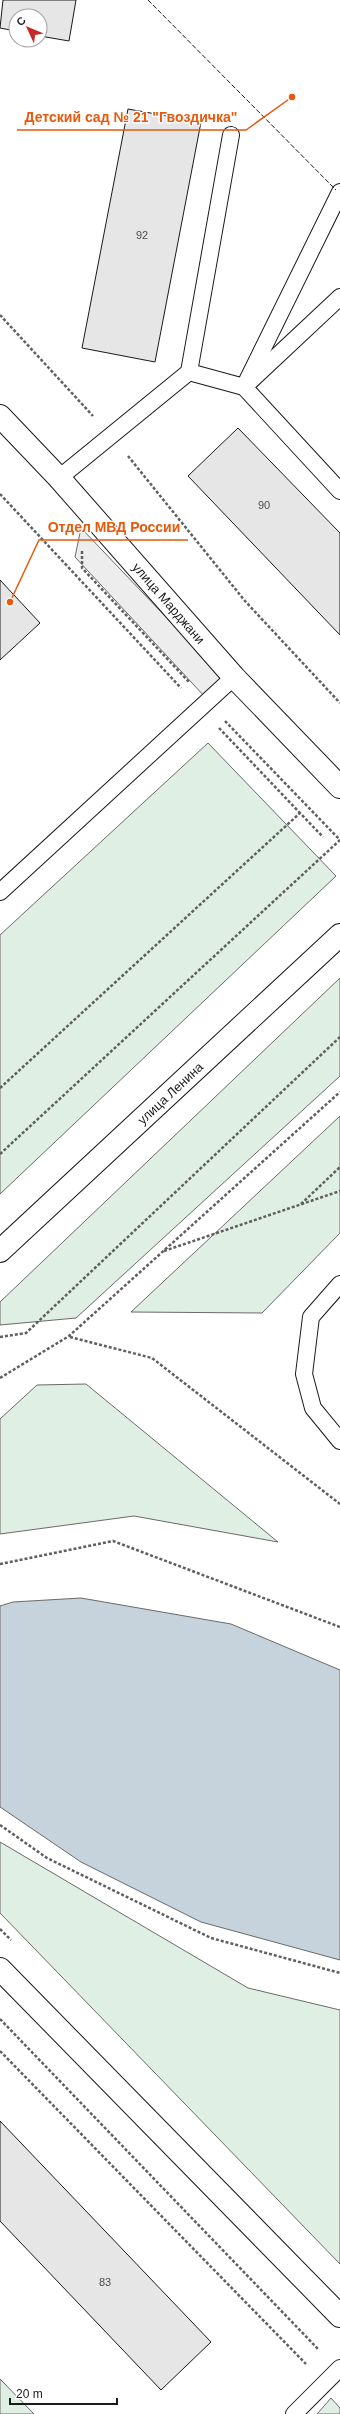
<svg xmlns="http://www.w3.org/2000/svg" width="340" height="2414" font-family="Helvetica,sans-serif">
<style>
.green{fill:#e0efe3;stroke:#6a6a6a}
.parking{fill:#ededed;stroke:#6a6a6a}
.water{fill:#c6d2dc;stroke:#6a6a6a}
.building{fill:#e6e6e6;stroke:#1a1a1a}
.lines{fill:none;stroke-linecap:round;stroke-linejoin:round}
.service-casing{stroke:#1a1a1a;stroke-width:18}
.tertiary-casing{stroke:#1a1a1a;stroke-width:24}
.secondary-casing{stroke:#1a1a1a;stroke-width:24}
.path{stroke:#5f5f5f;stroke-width:2.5;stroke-dasharray:3 2;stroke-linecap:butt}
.service{stroke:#fff;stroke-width:16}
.tertiary{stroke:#fff;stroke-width:22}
.secondary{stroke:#fff;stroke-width:22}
.fence{stroke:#1a1a1a;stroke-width:1;stroke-dasharray:5 2;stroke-linecap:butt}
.labels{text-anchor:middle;stroke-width:3;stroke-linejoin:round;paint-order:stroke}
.number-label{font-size:11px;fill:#4d4d4d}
.street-label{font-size:13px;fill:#1a1a1a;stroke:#fff}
.leader{fill:none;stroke:#e8590c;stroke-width:1.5}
.callout-dot{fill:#e8590c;stroke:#fff;stroke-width:1.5}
.callout-label{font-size:14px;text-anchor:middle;font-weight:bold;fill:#e8590c;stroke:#fff;stroke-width:3;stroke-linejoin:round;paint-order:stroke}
</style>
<rect width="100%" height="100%" fill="#fff"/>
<g class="green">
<polygon points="208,743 336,876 0,1194 0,935"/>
<polygon points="340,978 340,1076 76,1318 0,1325 0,1302"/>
<polygon points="340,1116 340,1233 262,1313 131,1312"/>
<polygon points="86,1384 278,1542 134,1516 0,1534 0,1419 37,1385"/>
<polygon points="0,1842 248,1988 340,2010 340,2264 0,1913"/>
<polygon points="0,2379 34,2414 0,2414"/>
<polygon points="331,2398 340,2408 340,2414 317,2414"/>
</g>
<polygon class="parking" points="81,528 225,679 206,698 75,557"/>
<polygon class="water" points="81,1598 231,1624 340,1670 340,1960 201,1922 81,1862 0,1807 0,1606 13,1602"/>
<g class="building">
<polygon points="3,0 76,0 69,41 40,36 40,16 16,16 16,31 0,28"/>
<polygon points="128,109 201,122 155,362 82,348"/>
<polygon points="238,428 340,533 340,635 188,476"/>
<polygon points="0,580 40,623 0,660"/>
<polygon points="0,2121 211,2342 161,2390 0,2221"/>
</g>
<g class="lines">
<defs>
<g id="service">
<polyline points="340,297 244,387 340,491"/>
<polyline points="189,372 244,387 340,192"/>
<polyline points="59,478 189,372 231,135"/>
<polyline points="0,892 234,677"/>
<polyline points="340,1284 311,1317 304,1374 313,1408 340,1441"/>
<polyline points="294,2414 340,2368"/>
</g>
<g id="tertiary">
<polyline points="0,416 59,478 234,677 340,787"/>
<polyline points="0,1969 340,2316"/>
</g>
<polyline id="secondary" points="0,1251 340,935"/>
</defs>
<use href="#service" class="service-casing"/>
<use href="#tertiary" class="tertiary-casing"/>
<use href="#secondary" class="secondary-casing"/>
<g class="path">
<polyline points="0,315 93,416"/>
<polyline points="128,456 245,601 340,703"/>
<polyline points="0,494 181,688"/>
<polyline points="82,551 82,568 189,682"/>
<polyline points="225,721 340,840"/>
<polyline points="219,728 300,813"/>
<polyline points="0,1088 300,813 323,837"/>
<polyline points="0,1154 340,840"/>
<polyline points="301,1204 340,1167"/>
<polyline points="164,1251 340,1191"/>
<polyline points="0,1337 26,1333 340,1037"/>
<polyline points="70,1337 152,1358 340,1504"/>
<polyline points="0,1378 69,1336 340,1092"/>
<polyline points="0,1564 113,1541 340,1627"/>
<polyline points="0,1825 47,1858 211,1938 340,1973"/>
<polyline points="0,1929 11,1940"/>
<polyline points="0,2019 319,2350"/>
<polyline points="0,2051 306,2364"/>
</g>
<use href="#service" class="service"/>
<use href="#tertiary" class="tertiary"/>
<use href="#secondary" class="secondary"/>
<polyline class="fence" points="148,0 336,190"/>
</g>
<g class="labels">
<g class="number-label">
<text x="142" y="239">92</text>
<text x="264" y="509">90</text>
<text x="105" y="2286">83</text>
</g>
<g class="street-label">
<text transform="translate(169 603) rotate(49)" y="5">улица Марджани</text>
<text transform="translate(170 1093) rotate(-43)" y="5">улица Ленина</text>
</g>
</g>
<path class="leader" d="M292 97L246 130H17M10 602L39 540H188"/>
<g class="callout-dot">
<circle cx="292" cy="97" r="4"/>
<circle cx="10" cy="602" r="4"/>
</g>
<g class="callout-label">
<text x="131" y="122">Детский сад № 21 "Гвоздичка"</text>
<text x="114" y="532">Отдел МВД России</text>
</g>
<g transform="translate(28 28) rotate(314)"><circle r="19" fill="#ffffff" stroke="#a3a3a3"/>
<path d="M0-3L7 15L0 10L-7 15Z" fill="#c62828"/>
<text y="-6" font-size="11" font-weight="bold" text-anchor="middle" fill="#1a1a1a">С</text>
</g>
<path d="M10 2398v6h107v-6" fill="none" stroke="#1a1a1a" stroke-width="2"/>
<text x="16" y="2398" font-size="12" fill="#1a1a1a" stroke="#ffffff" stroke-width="3" paint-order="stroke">20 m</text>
</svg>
